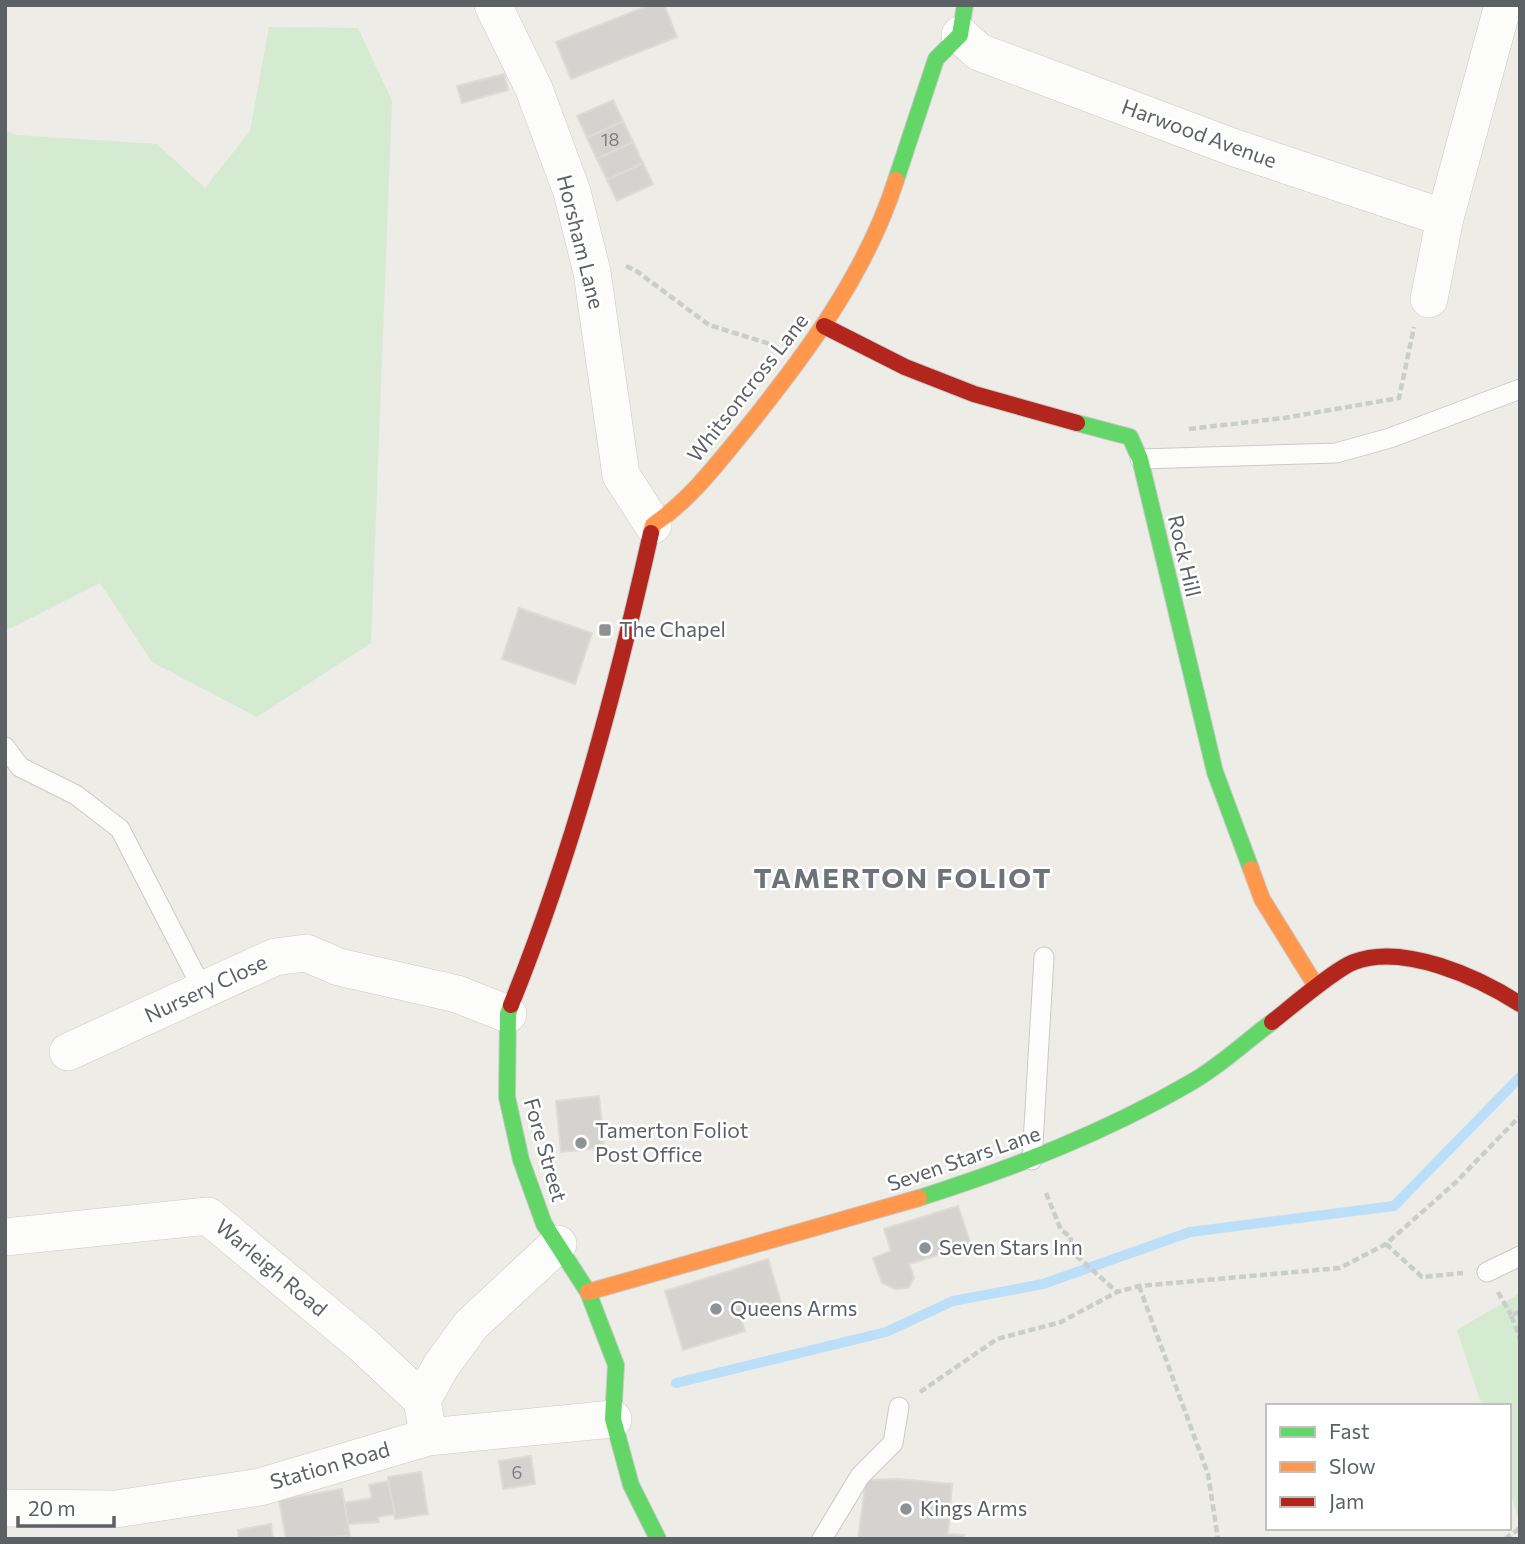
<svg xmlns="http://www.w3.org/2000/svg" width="1525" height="1544" font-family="Commissioner,sans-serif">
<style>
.green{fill:#d4ead1}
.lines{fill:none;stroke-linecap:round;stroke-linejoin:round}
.stream{stroke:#bbdff8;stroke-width:10}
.building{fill:#d4d3d0;stroke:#dcdbd6;stroke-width:2}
.lane-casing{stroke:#cacac9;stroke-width:21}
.street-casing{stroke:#cacac9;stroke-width:38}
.fast-casing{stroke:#c9c9c8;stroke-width:18}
.slow-casing{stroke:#c9c9c8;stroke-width:18}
.jam-casing{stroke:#c9c9c8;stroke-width:18}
.path{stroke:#c9ceca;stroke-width:4.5;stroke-dasharray:7 3.5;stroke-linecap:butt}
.lane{stroke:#fcfcfb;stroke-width:19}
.street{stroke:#fcfcfb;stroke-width:37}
.fast{stroke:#63d668;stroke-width:16}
.slow{stroke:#ff974d;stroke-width:16}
.jam{stroke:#b3261e;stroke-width:16}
.poi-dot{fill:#8f9293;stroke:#fff;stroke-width:2.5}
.labels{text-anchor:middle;stroke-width:5;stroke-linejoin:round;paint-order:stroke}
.number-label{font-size:18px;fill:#7b7f82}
.street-label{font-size:21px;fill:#5c6166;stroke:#fff}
.poi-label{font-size:21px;fill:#5c6166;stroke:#fff;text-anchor:start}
.district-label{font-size:28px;font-weight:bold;letter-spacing:2px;fill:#6d7378;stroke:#fff}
</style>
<rect width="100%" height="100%" fill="#edece7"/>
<g class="green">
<polygon points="269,27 358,28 392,101 371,643 257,717 152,662 100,583 5,631 5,131 16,135 157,144 205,188 250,131"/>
<polygon points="1520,1293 1520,1523 1509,1490 1509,1406 1482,1406 1457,1330"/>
</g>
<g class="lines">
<polyline class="stream" points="676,1383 886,1332 953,1301 1043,1284 1190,1232 1394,1206 1520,1077"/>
</g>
<g class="building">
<polygon points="650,5 664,5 677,37 571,79 556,42"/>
<polygon points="504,74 508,90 462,103 457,86"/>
<polygon points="613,100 623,121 587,138 577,116"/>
<polygon points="623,121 633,142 597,159 587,138"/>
<polygon points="633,142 643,163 607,180 597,159"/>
<polygon points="643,163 653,184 617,201 607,180"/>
<polygon points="519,608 592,633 575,684 502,659"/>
<polygon points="599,1096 604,1148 561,1152 556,1101"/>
<polygon points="958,1206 971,1245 909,1264 914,1278 908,1288 895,1289 882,1283 873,1258 891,1251 884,1229"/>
<polygon points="768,1259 781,1302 740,1315 745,1331 683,1350 665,1291"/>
<polygon points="531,1456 535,1484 503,1489 499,1461"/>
<polygon points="421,1472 428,1514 395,1519 388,1477"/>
<polygon points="898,1479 952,1484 948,1534 964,1535 964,1539 858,1539 866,1480"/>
<polygon points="388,1481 395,1514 378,1517 379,1522 348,1524 344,1503 372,1498 369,1485"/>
<polygon points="342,1489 350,1536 286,1539 279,1500"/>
<polygon points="271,1524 273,1539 239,1539 238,1530"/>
</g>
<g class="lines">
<defs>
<g id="lane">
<polyline points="1140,459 1336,453 1390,438 1520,389"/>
<polyline points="5,747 20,767 76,795 120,829 203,990"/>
<polyline points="1032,1160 1044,957"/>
<polyline points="1487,1272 1520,1256"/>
<polyline points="822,1539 860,1476 893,1443 899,1407"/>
</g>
<g id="street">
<polyline points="493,5 534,89 572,192 592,272 621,475 653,525"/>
<polyline points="960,35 979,52 1235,148 1445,218"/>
<polyline points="1429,299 1445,218 1503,5"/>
<polyline points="68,1052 275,957 306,953 339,967 457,994 508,1014"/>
<polyline points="5,1237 208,1216 362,1344 422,1400"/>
<polyline points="426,1423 422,1400 441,1366 471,1325 558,1244"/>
<polyline points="5,1508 116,1509 260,1487 428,1437 613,1419"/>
</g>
<g id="fast">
<polyline points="896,180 936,59 960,35 965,5"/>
<polyline points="1077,423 1130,437 1140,459 1215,772 1251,869"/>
<polyline points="511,1005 508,1014 507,1097 521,1160 544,1224 588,1292 616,1365 613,1419 631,1485 658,1539"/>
<path d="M919,1198C1013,1168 1104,1133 1190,1083C1219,1067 1245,1042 1272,1022"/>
</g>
<g id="slow">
<path d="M651,533L653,525C691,499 716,465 745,430C806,354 866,274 896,180"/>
<polyline points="1251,869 1262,899 1316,986"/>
<polyline points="588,1292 919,1198"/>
</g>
<g id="jam">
<polyline points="824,326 905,367 974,394 1077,423"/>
<path d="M511,1005C572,854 615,693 651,533"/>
<path d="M1272,1022C1290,1008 1335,969 1354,962C1403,943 1478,977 1520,1004"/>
</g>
</defs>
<use href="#lane" class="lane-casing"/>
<use href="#street" class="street-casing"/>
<use href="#fast" class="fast-casing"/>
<use href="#slow" class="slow-casing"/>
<use href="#jam" class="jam-casing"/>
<g class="path">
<polyline points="626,266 635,270 709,325 770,344"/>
<polyline points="1189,429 1284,418 1399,398 1414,327"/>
<polyline points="1046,1193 1061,1230 1071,1237 1070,1250 1117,1292"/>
<polyline points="1386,1244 1422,1277 1463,1273"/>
<polyline points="1139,1286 1208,1474 1218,1539"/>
<polyline points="1498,1292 1511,1315"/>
<polyline points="1520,1312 1511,1315 1520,1339"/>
<polyline points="920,1392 997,1339 1061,1322 1117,1292 1139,1286 1340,1268 1386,1244 1456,1182 1520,1116"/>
<polyline points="1505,1539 1520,1528"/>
</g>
<use href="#lane" class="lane"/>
<use href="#street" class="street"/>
<use href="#fast" class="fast"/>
<use href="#slow" class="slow"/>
<use href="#jam" class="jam"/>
</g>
<g class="poi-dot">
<rect x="598" y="623" width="14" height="14" rx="3.5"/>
<circle cx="581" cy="1143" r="7"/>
<circle cx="925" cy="1248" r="7"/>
<circle cx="716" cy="1309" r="7"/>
<circle cx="906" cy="1509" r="7"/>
</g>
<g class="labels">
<g class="number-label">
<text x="610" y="146">18</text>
<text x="517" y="1479">6</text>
</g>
<g class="street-label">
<text transform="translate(1199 134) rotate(20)" y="7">Harwood Avenue</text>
<text transform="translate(580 242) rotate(76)" y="7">Horsham Lane</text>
<text transform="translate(748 388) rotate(-52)" y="7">Whitsoncross Lane</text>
<text transform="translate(1184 556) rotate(77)" y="7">Rock Hill</text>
<text transform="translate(206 989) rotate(-25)" y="7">Nursery Close</text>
<text transform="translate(545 1150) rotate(74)" y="7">Fore Street</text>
<text transform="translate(964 1159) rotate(-19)" y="7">Seven Stars Lane</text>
<text transform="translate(271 1268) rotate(40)" y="7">Warleigh Road</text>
<text transform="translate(330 1466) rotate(-16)" y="7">Station Road</text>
</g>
<g class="poi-label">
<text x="619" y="637">The Chapel</text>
<text x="595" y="1138">Tamerton Foliot<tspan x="595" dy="24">Post Office</tspan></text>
<text x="939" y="1255">Seven Stars Inn</text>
<text x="730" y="1316">Queens Arms</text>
<text x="920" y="1516">Kings Arms</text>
</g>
<g class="district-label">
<text x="903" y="888">TAMERTON FOLIOT</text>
</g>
</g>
<rect width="1525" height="1544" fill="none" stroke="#5c6166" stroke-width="14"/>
<rect x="1266" y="1404" width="245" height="126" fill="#ffffff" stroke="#bec0c2" stroke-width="2"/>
<rect x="1280" y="1427" width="35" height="10" fill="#63d668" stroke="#bec0c2" stroke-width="2"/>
<text x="1329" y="1439" font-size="21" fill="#5c6166">Fast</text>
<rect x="1280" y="1462" width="35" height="10" fill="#ff974d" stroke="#bec0c2" stroke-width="2"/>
<text x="1329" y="1474" font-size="21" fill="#5c6166">Slow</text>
<rect x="1280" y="1497" width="35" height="10" fill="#b3261e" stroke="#bec0c2" stroke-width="2"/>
<text x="1329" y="1509" font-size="21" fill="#5c6166">Jam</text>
<path d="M18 1516v10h96v-10" fill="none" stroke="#5c6166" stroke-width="3.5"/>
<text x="28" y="1516" font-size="21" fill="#5c6166" stroke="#ffffff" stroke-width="5" paint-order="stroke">20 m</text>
</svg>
